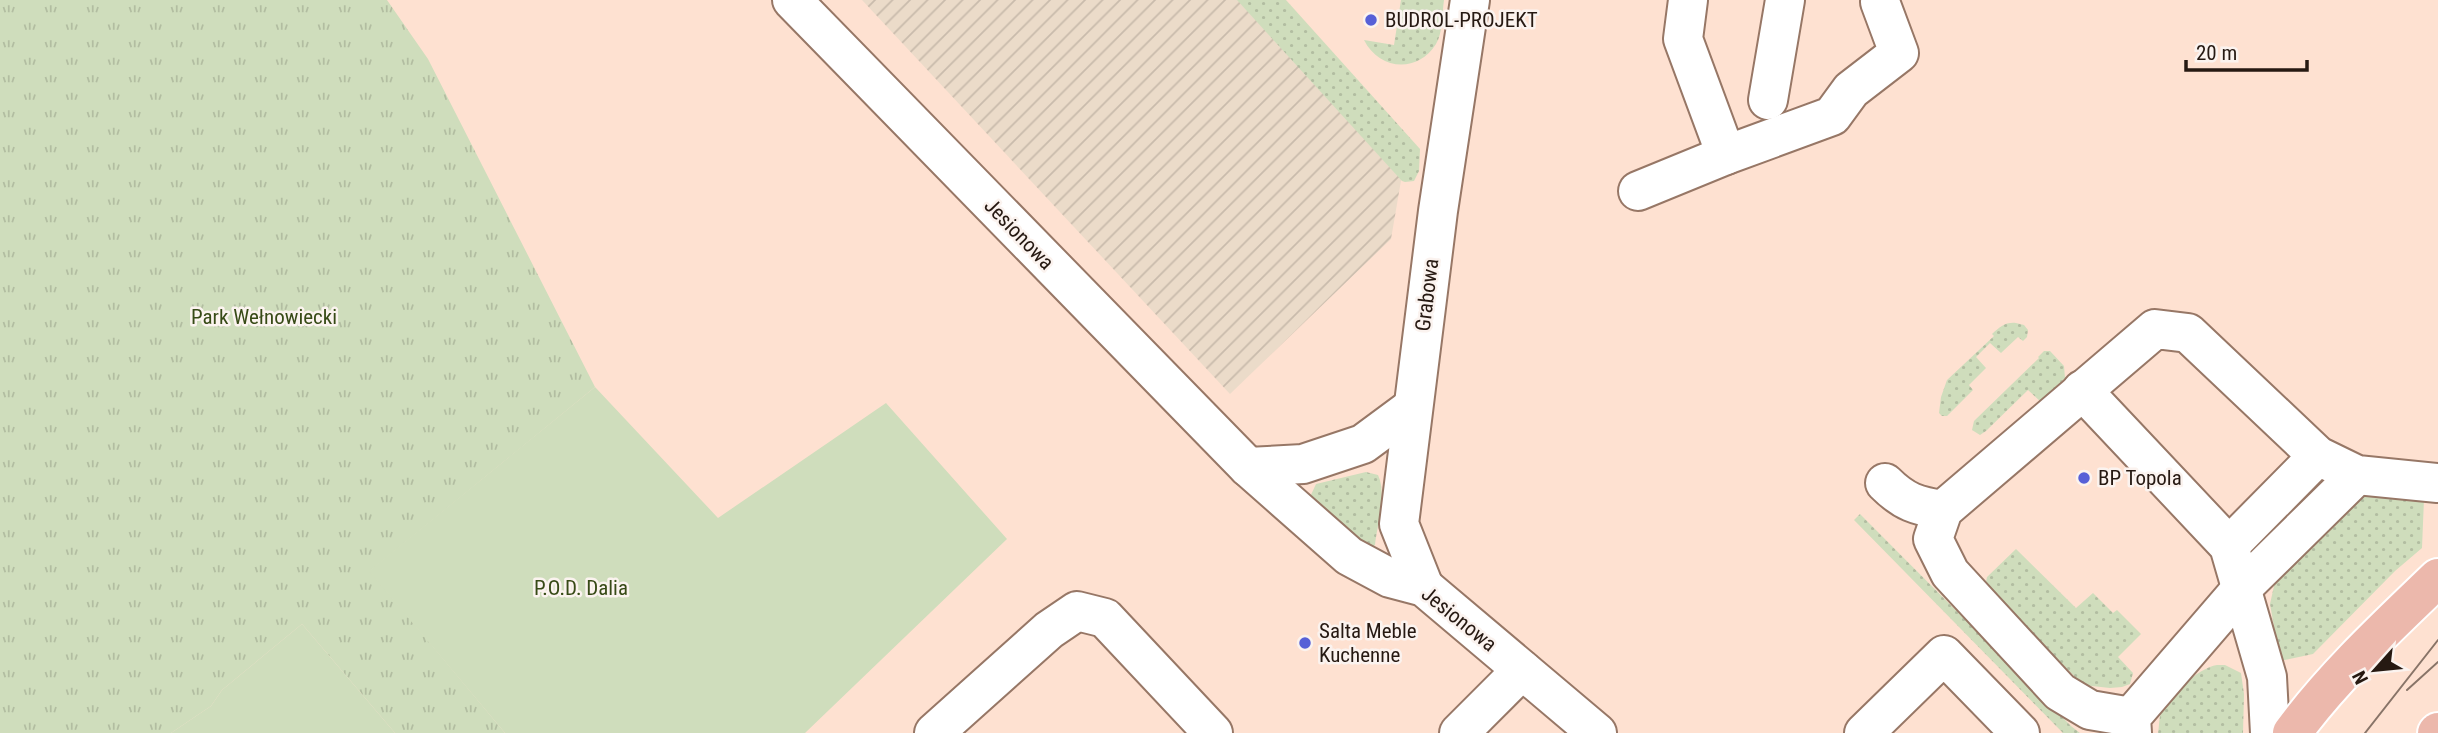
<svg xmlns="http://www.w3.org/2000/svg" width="2438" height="733" font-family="'Roboto Condensed',sans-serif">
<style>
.industrial{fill:url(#industrial-furrows)}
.grass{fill:url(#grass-dots)}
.park{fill:url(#park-tufts)}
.garden{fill:#cfddbc}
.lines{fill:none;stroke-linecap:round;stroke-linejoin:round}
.minor-casing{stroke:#977766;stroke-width:42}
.major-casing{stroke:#fff;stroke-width:42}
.minor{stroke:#fff;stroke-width:38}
.major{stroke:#ecb8ac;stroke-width:38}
.tram{stroke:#887468;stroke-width:2}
.poi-dot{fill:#5760d7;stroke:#fbf3ef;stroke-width:2.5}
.labels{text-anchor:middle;stroke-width:5;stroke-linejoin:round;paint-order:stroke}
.poi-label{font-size:21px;fill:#261912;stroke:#fbf3ef;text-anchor:start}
.street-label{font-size:21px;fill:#261912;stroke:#fbf3ef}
.park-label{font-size:21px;fill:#374a16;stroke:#fbf3ef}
</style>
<defs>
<pattern id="industrial-furrows" width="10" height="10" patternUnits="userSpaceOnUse" patternTransform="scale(1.75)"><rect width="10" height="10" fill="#ebdbc9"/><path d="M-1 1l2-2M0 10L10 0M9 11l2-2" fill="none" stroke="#c9bbac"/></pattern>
<pattern id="grass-dots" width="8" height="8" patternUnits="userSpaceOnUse" patternTransform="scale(1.75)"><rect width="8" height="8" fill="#cfddbc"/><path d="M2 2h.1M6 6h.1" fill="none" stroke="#b2bda1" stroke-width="1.8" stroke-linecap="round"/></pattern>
<pattern id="park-tufts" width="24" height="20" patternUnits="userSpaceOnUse" patternTransform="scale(1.75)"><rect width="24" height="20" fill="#cfddbc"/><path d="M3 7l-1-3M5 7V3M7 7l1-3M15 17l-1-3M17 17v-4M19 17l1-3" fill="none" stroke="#b2bda1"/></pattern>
</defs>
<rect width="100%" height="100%" fill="#fee1d1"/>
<polygon class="industrial" points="862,0 1248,0 1403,169 1391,239 1230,394"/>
<g class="grass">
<polygon points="1237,0 1286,0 1420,149 1419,171 1414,181 1405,182 1402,181"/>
<path d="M1401,0H1444C1442,13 1443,33 1436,44C1417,74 1379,70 1364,40L1394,45Z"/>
<path d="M2016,323L2024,325L2028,330L2027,337L2023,341L2018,337L2001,353L1990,343L1976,357L1986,368L1969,385L1973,390L1947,416H1942L1939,413L1941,397L1947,380L1994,336L1992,334C2000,327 2005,322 2016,323Z"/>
<polygon points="2044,351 2050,351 2064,366 2065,378 2041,402 2028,390 1986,431 1980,435 1972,430 1974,421 2039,358 2038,357"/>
<path d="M1366,472L1378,475C1387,494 1377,525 1375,545L1368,550L1310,497L1316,484Z"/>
<polygon points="2360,492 2424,499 2422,548 2395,571 2313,654 2280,661 2270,604 2276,577"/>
<polygon points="1860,514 2071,726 2080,733 2063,733 1854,520"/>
<polygon points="2016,549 2076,608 2093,593 2113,613 2117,610 2141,634 2118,657 2133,673 2130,684 2122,687 2110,688 2083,685 1989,590 1986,582 1987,577"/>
<path d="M2217,665H2225L2241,673L2244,694L2243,733H2158C2159,728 2159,721 2160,716C2166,697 2198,668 2217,665Z"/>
</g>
<polygon class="park" points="0,0 387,0 428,59 595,387 370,571 505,733 395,733 302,624 222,690 211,706 171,733 0,733"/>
<g class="garden">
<polygon points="595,387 718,518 886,403 1007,539 805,733 505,733 369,571"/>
<polygon points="302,624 395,733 171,733 211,706 222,690"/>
</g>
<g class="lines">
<defs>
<g id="minor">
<polyline points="792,0 1248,467 1349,556 1390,578 1424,587 1597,733"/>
<polyline points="1768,100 1785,0"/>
<polyline points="1726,155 1832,116 1851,90 1899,53 1880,2"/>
<polyline points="1638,191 1726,155 1683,39 1688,0"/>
<polyline points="2082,390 2229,546 2267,677 2270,733"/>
<polyline points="1248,467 1303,464 1363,444 1413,407"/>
<path d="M1885,483C1904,502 1917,506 1943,510"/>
<polyline points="2229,546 2318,456"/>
<polyline points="1424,587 1399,524 1438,211 1470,0"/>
<polyline points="2131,717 2090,710 2060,692 1950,573 1933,539 1943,510 2155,329 2188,333 2318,456 2357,475 2438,483"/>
<polyline points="934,733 1049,630 1077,611 1105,618 1213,733"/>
<polyline points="1459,733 1522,670"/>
<polyline points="1864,733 1944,655 2020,733"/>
<polyline points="2132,733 2131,717 2243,587 2357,475"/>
</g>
<g id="major">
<path d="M2292,733C2334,676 2387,627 2438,578"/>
<polyline points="2437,733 2438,732"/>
</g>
</defs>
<use href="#minor" class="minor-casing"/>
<use href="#major" class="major-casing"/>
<use href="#minor" class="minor"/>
<use href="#major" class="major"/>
<g class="tram">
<polyline points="2407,690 2438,662"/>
<polyline points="2365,733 2438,640"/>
</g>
</g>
<g class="poi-dot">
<circle cx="1371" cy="20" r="7"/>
<circle cx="2084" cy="478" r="7"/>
<circle cx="1305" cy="643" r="7"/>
</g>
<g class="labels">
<g class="poi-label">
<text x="1385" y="27">BUDROL-PROJEKT</text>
<text x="2098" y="485">BP Topola</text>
<text x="1319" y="638">Salta Meble<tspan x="1319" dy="24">Kuchenne</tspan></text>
</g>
<g class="street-label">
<text transform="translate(1019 234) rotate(46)" y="7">Jesionowa</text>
<text transform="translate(1427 295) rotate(-83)" y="7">Grabowa</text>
<text transform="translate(1459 619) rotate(39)" y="7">Jesionowa</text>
</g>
<g class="park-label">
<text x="264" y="324">Park Wełnowiecki</text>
<text x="581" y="595">P.O.D. Dalia</text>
</g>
</g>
<g transform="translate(2375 670) rotate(243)" stroke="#fbf3ef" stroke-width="5" paint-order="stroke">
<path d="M0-5L12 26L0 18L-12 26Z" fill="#261912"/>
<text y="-10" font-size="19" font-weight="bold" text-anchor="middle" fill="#261912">N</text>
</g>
<path d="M2186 60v10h121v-10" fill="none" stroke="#261912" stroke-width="3.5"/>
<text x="2196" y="60" font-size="21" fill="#261912" stroke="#fbf3ef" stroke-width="5" paint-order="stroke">20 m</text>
</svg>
